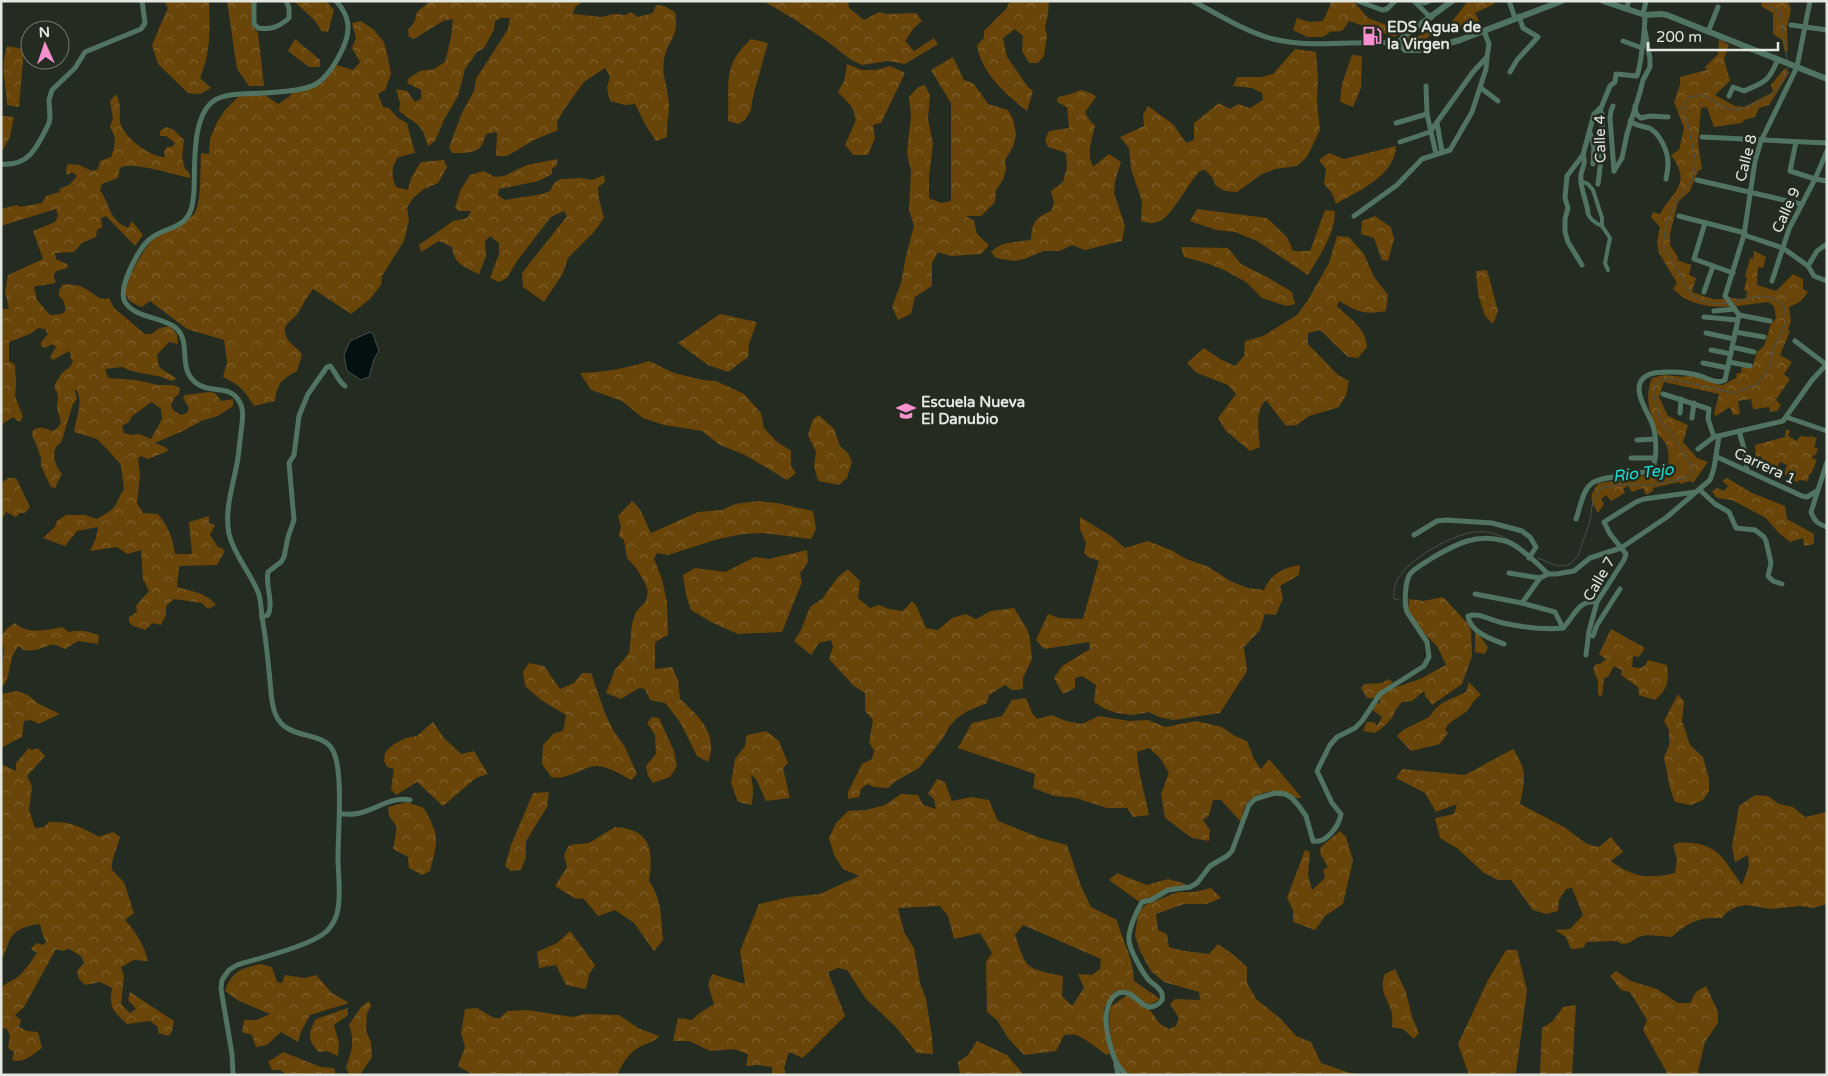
<svg xmlns="http://www.w3.org/2000/svg" width="1828" height="1076" font-family="'Varela Round',sans-serif">
<style>
.forest{fill:url(#forest-crowns);fill-rule:evenodd}
.water{fill:#031111;stroke:#46514f}
.lines{fill:none;stroke-linecap:round;stroke-linejoin:round}
.stream{stroke:#46514f;stroke-width:1}
.pedestrian{stroke:#517462;stroke-width:4}
.minor{stroke:#517462;stroke-width:5}
.tertiary{stroke:#517462;stroke-width:6}
.labels{text-anchor:middle;stroke-width:5;stroke-linejoin:round;paint-order:stroke}
.poi-label{font-size:15px;font-weight:bold;fill:#e3e7e0;stroke:#242b20;text-anchor:start}
.street-label{font-size:15px;fill:#e3e7e0;stroke:#242b20}
.water-label{font-size:16px;font-style:italic;fill:#1cded8;stroke:#242b20}
</style>
<defs>
<pattern id="forest-crowns" width="20" height="18" patternUnits="userSpaceOnUse" patternTransform="scale(1.25)"><rect width="20" height="18" fill="#694509"/><path d="M2 6a3 3 0 1 1 6 0M12 15a3 3 0 1 1 6 0" fill="none" stroke="#7e602d"/></pattern>
</defs>
<rect width="100%" height="100%" fill="#242b20"/>
<g class="forest">
<path d="M164,1H209C210,29 211,52 200,78L211,88L200,94L188,93L158,64L152,45L168,8Z"/>
<polygon points="227,1 252,1 253,7 251,19 252,25 258,33 264,86 249,86 237,69"/>
<path d="M294,1H326L334,10L328,32L321,31C316,18 303,11 294,1Z"/>
<path d="M430,1H583L575,7L573,14L602,17L613,14L626,15L631,12L638,17L653,13L656,5L664,6L675,12C680,39 667,39 664,60C661,75 669,90 669,106C669,116 666,126 667,137L656,141L646,126L635,104L625,105L610,101L607,88L610,76L605,68L584,82L563,111L557,122L558,130L534,140L507,156H496L497,132L486,134C485,138 483,144 481,146C476,154 460,153 452,153L449,147L462,113L474,91L476,79L508,29L510,18H501L495,21L494,30L484,48L477,52L465,69L458,96L444,120L435,141L428,146L423,131L417,124L399,111L400,103L396,89L407,91L415,102L421,99V90L407,83L409,78L420,71L434,69L445,62L451,37L453,19L443,21L414,39L409,37L408,30L415,21L417,12Z"/>
<polygon points="763,1 848,1 849,8 864,20 879,12 886,14 916,13 922,21 914,28 905,41 914,51 934,38 938,44 905,64 888,61 862,65 851,60 828,42 794,19"/>
<path d="M1010,1H1049L1048,14L1045,27L1047,36L1044,56L1038,63H1029L1022,51L1023,36L1015,29L1003,38L1007,57L1028,87L1033,91L1027,111C1006,94 981,73 977,45L984,38V31L1006,9Z"/>
<polygon points="1330,1 1353,1 1368,18 1403,31 1395,37 1349,21 1342,31 1330,32 1323,37 1307,37 1293,30 1297,18 1309,22 1323,21 1330,6"/>
<polygon points="1468,1 1495,1 1494,4 1475,13 1480,23 1452,30 1452,32 1429,36 1426,39 1415,41 1416,47 1408,46 1403,44 1403,40 1408,37 1416,37 1432,30 1435,31 1450,24"/>
<polygon points="1762,1 1788,1 1791,10 1787,27 1788,51 1785,52 1782,40 1773,34 1773,13 1761,6"/>
<path d="M361,21L374,30L384,42L388,58L391,74L385,90L378,94L383,107L389,108L398,118L407,123L415,153L398,157C391,169 391,174 396,187L408,190L411,178L421,162L444,160L447,167L438,183L424,189L413,198L407,208L409,220L404,241L382,276L381,285L370,299L351,314L313,289C307,296 304,303 300,310C294,322 278,323 288,340C292,346 299,348 302,355L297,371C282,379 277,383 275,401L254,406C244,390 240,385 223,377L227,362L224,340L187,329L150,301L142,307C131,303 126,300 124,288C134,268 144,244 163,231C173,224 186,224 194,214C202,203 200,168 201,153L209,154L210,139L217,122L225,110L239,96L262,93L278,104L289,97L295,89L311,86L336,65L353,70L360,62L352,48L356,38L352,23Z"/>
<polygon points="295,39 320,60 320,67 309,67 288,51"/>
<path d="M751,39L768,43L753,96L751,110L745,120L738,124L728,121C730,84 721,67 751,39Z"/>
<path d="M1719,39L1729,45L1724,59L1730,81L1715,95L1735,106L1744,107L1773,92L1771,85L1785,68L1789,73L1769,105L1759,108L1755,117L1744,120L1742,123L1714,127L1707,107L1701,108L1698,143L1702,169L1698,171L1690,191L1678,202L1670,234V245L1678,257L1677,260L1691,265L1689,275L1696,278L1692,292C1704,296 1716,303 1728,297L1738,299L1746,298L1747,291L1744,290L1747,278L1745,277L1750,258L1753,259L1754,251L1766,257L1763,268L1758,267L1757,285L1776,291L1793,274L1803,279V289L1808,292L1800,302L1789,307L1791,321L1788,330L1790,331L1780,355L1792,362L1784,374L1790,379L1776,400L1781,405L1777,411L1770,412L1769,407L1753,409L1751,399L1738,401L1740,414L1733,415L1730,407L1716,416L1714,414L1719,394L1664,382L1659,397L1668,416L1688,425L1683,442L1697,458L1708,462L1693,483L1690,481L1680,484L1679,482L1653,488V491L1646,495L1643,488L1632,492L1628,486L1623,489L1625,493L1611,501L1606,495L1601,499L1604,504L1598,513C1590,499 1588,497 1599,483L1639,477L1667,468C1670,460 1669,448 1664,441C1662,438 1658,436 1657,432C1650,414 1644,397 1652,378L1664,375L1683,377L1691,375L1699,376L1717,384L1723,385L1736,378L1737,373H1741L1742,366L1752,368L1757,352L1764,346L1771,324L1776,318L1774,306L1768,302C1735,306 1699,315 1673,289L1677,283L1659,253L1657,243L1660,227L1651,217L1653,212L1660,214C1674,190 1692,184 1671,155L1679,150L1684,128L1674,102L1680,85V77L1707,70L1705,67L1718,54Z"/>
<path d="M7,46L24,49L19,107L7,105C6,81 0,70 7,46Z"/>
<path d="M1295,49L1316,52L1318,78L1317,102L1320,130L1307,157L1297,166L1275,169L1262,174L1237,192L1225,191L1215,185L1212,177L1205,170L1200,171C1189,182 1172,216 1160,221C1153,224 1148,223 1141,221L1142,201L1131,169L1129,148L1120,137L1144,126L1143,115L1148,106L1174,125L1186,143L1194,140V123L1219,103L1230,109L1238,104L1250,108L1263,100L1262,93L1252,88L1233,86L1237,77H1261L1273,74Z"/>
<polygon points="1352,55 1362,56 1361,88 1353,107 1340,102 1342,84"/>
<polygon points="953,57 964,80 974,84 988,104 1008,110 1013,119 1016,135 1013,147 1005,160 1006,169 1003,180 996,190 995,202 981,216 966,216 974,221 977,234 989,245 981,254 951,256 938,252 932,263 932,286 915,297 911,314 898,320 892,307 901,283 906,256 914,226 909,210 911,171 907,153 911,115 909,97 918,87 925,85 930,96 928,119 933,144 929,177 929,198 941,203 951,201 951,103 931,70"/>
<polygon points="847,64 862,70 876,70 890,66 905,73 881,123 873,125 875,138 868,155 853,155 845,145 856,120 852,107 838,92 844,81"/>
<path d="M1081,90L1093,94L1096,97L1085,112L1090,121L1095,125C1092,140 1086,152 1093,167L1109,154L1121,162L1115,181L1114,193L1125,226L1122,241L1085,250L1072,245L1060,251H1044L1024,259L1014,261L996,258L991,252C1001,241 1018,242 1031,240C1032,222 1035,218 1051,211L1054,203L1051,191L1063,182L1067,167L1066,153L1048,147L1045,140L1049,131L1069,128L1067,107L1057,102L1058,97L1071,94Z"/>
<path d="M116,94C122,106 119,110 120,122C122,136 151,158 165,157L164,151L167,147H172L175,143L166,136H160V131L166,127L174,130L184,140L182,158L185,169L189,172L190,178C174,175 134,161 120,168L118,178L102,184L100,190C111,206 108,219 128,228L132,221L143,235L135,246L106,216L101,218L102,227L97,230L96,237L82,243L74,252L55,253L56,259L67,264L68,268L56,271L53,276L56,282C48,286 41,284 34,287L37,300L50,315L62,314L66,310L63,300L59,296V291L63,284C70,285 77,284 84,288C94,292 98,302 109,298L114,308L145,334H152C158,328 163,326 171,327L177,334L178,344L169,342L157,355L159,367L177,379L171,381L162,377L131,371L122,367L105,369L108,378L136,380L158,385H173L180,388L179,394L175,397L171,405L173,410L181,415L187,413L189,408L183,398L185,395L209,392L215,393L221,401L233,399V406L218,416L201,421L185,430L155,443L167,448L168,451L148,459L141,456L138,458L140,475L137,503L143,513L158,514C168,526 173,538 175,554H192L189,522L209,516V523L215,525L210,535L218,547L222,548L225,551L217,565L179,566L177,587C191,591 207,593 216,605L208,609L202,603L174,599L166,606V615L161,625L153,623L145,630L133,626L129,622V617L137,612L136,606L149,591L143,579L141,550L127,554L117,547L90,551L96,538L98,527L77,531L65,546L43,538L55,527L57,521L66,515H85L97,519C103,515 113,511 116,504C119,498 120,495 124,490L121,465L108,450L97,439L74,432C76,418 84,401 76,389L75,391L77,399L73,404L61,443C49,449 55,466 62,474L57,483L56,488L51,487L41,466V458L35,441L32,436L33,430C40,426 45,428 52,431L56,429L61,423C60,417 58,412 57,407C57,404 58,401 58,398C57,386 50,391 60,376C64,369 70,370 73,361L70,357L71,354L69,351L53,360L50,357L56,347L52,344L45,348L41,346V342L48,334L45,329L38,328L30,334L9,342V361L15,365L16,385L15,396L23,417L19,422L13,417L1,425V309H9L5,292L8,275L43,259L33,231L55,222L58,216L56,209L1,226V209L17,205L20,207L42,203L46,196L60,192L59,189L69,185L77,176L72,172L67,175L66,169L68,164L79,165L92,171L98,169L100,161L111,157L114,148L115,138L110,127L113,118L110,101ZM152,402L161,409L162,419L151,439L139,434L132,435L124,433L122,426L129,422L132,416Z"/>
<polygon points="1,116 14,117 10,137 1,153"/>
<path d="M1396,146C1395,176 1359,190 1336,204L1332,193L1324,184L1326,169L1319,160L1329,153L1344,159Z"/>
<path d="M557,159V165L552,169V174L539,181L499,189L498,195L505,200L542,194L550,191L555,182L561,179L582,178L592,180L604,175L605,182L598,187L599,199L604,218L594,232L568,258L563,273L544,302L523,287L522,273L567,216L564,211L551,217L517,261L507,278L499,282L490,278L499,254V243L490,236L485,241L486,256L479,274C464,267 454,264 452,247L439,241L421,252L419,245L453,221L467,218L471,211H459L455,208L460,191L470,175L484,171L495,177L504,176L527,165Z"/>
<path d="M1197,209L1267,218L1287,237L1293,251H1310L1325,210L1335,211C1335,235 1319,256 1308,275L1257,241L1235,232L1216,230L1190,221Z"/>
<polygon points="1375,216 1391,227 1394,239 1388,261 1382,260 1374,238 1361,234 1362,221"/>
<path d="M1337,236L1349,237L1364,254L1374,277L1388,295L1386,311C1363,315 1358,312 1339,301L1337,306C1350,319 1366,328 1367,347L1358,358L1348,357L1320,330L1308,333V344L1338,375L1349,381L1346,395L1339,407L1309,416L1297,425L1286,426L1266,400C1254,411 1259,433 1260,447L1250,451L1226,431L1218,418L1236,394L1228,385L1197,373L1187,363L1204,348L1220,359L1235,366L1244,356L1245,341L1263,336L1297,315L1308,300L1329,263Z"/>
<polygon points="1181,247 1228,248 1241,264 1267,277 1292,292 1295,304 1286,306 1262,298 1246,282 1226,271 1209,264 1184,257"/>
<polygon points="1487,270 1498,311 1493,324 1485,316 1478,294 1476,271"/>
<polygon points="720,314 757,322 749,344 748,357 728,372 708,365 678,343"/>
<path d="M649,361L674,373L703,380L716,381L744,394L761,413L764,428L776,441L791,451V466L796,473L787,480L745,455L720,445L702,431L664,425L643,418L622,401L591,390L580,373C604,372 625,369 649,361Z"/>
<polygon points="819,415 834,429 840,446 848,453 852,462 847,478 839,485 818,481 814,466 816,452 808,435 813,419"/>
<polygon points="1786,429 1790,431 1788,436 1797,441 1800,436 1809,437 1810,436 1817,438 1814,447 1818,449 1815,456 1813,455 1812,458 1817,460 1811,474 1809,474 1808,481 1799,480 1798,482 1792,480 1793,478 1784,474 1787,465 1780,462 1775,471 1771,470 1772,465 1766,463 1766,460 1762,460 1761,456 1759,456 1759,459 1756,459 1755,445 1785,437"/>
<polygon points="8,478 16,478 30,507 25,513 20,513 16,517 6,512 3,517 1,516 1,483"/>
<polygon points="1727,478 1752,493 1785,506 1787,519 1814,534 1814,544 1804,546 1803,538 1790,542 1778,532 1766,518 1732,500 1717,498 1712,492 1717,488 1724,491 1728,486 1722,481"/>
<path d="M632,501C643,509 644,521 651,533L698,512L722,510L735,504L758,501L777,503L813,511L816,529L811,539L763,533L743,534L718,539L668,555L657,553L654,559L662,579L667,602L668,635L655,642V669L672,667L678,680L680,699C699,716 719,735 708,762L697,756L680,722L665,703L650,700L645,689L639,688L621,699L606,693L615,670L629,653L632,624L636,612L646,601L648,591L645,583L637,569L627,558L624,540L619,536L621,526L618,516Z"/>
<path d="M1080,517L1111,536L1125,548L1148,541L1173,551L1186,559L1207,566L1232,582L1248,588L1264,590C1271,574 1282,568 1300,565L1299,575L1280,586L1283,598L1276,615L1265,614L1260,630L1244,647L1247,671L1220,713L1174,720L1159,717L1149,712L1133,715L1117,713L1105,709L1094,702L1096,685L1082,676L1075,678V688L1063,694L1054,678L1062,666L1090,649L1089,642L1044,649L1036,640L1048,614L1059,618L1083,619L1099,561L1088,557L1084,553L1086,543L1080,529Z"/>
<polygon points="807,550 808,562 800,573 802,582 782,632 738,634 711,622 691,610 686,595 683,575 695,568 725,572 755,557 769,559"/>
<polygon points="848,569 860,581 858,598 870,608 879,605 889,609 903,611 912,601 916,605 926,628 938,630 952,618 966,614 976,619 991,611 1014,608 1027,629 1030,639 1032,659 1023,678 1023,689 1012,690 1005,685 989,695 987,703 968,711 957,718 949,727 943,738 919,768 896,781 888,788 874,787 867,784 861,789 859,797 848,799 848,792 862,764 872,759 874,751 869,742 873,720 865,711 865,693 854,686 829,659 833,647 831,640 819,643 811,655 794,641 801,630 810,607 823,598 837,578"/>
<polygon points="1443,597 1469,625 1471,631 1472,656 1462,684 1432,705 1428,699 1426,698 1424,691 1412,701 1402,702 1396,709 1392,718 1382,728 1375,733 1363,731 1367,722 1374,722 1377,726 1382,717 1371,709 1373,705 1380,703 1380,697 1391,689 1420,679 1446,665 1437,646 1424,633 1408,611 1409,599 1423,601"/>
<path d="M15,623C28,635 46,630 62,627L69,632C78,629 90,632 99,635L98,644L78,641L65,649C50,642 53,645 39,649C34,651 28,650 23,650L19,646C6,660 13,678 1,688C1,674 3,661 4,647L1,646C1,634 4,629 15,623Z"/>
<path d="M1611,629L1645,648L1639,657L1633,656L1632,667L1641,668L1645,665L1648,660L1667,665C1669,681 1668,689 1655,700L1639,695L1638,687L1621,675L1622,670L1614,666L1608,677L1604,678L1602,696L1598,695V681L1593,669L1596,664H1600L1606,659L1599,654Z"/>
<path d="M1475,631C1481,636 1483,641 1488,647L1485,654L1475,652Z"/>
<path d="M529,663L544,666L560,689L574,683L582,673H591L605,713L613,730L625,747L637,774L631,780C621,774 609,767 597,766C585,765 569,781 551,777L542,764L543,745L554,733L563,731L566,715L541,700L525,686L523,672Z"/>
<polygon points="1388,679 1393,682 1376,698 1367,698 1361,688 1364,684 1382,683"/>
<path d="M1469,682L1481,695C1474,699 1472,705 1467,711C1459,718 1449,720 1445,730L1448,733L1440,744L1411,751L1397,736L1403,730L1429,717L1436,708L1444,702L1466,692Z"/>
<polygon points="17,691 28,695 39,704 60,714 39,724 31,720 24,721 22,737 1,748 1,694"/>
<polygon points="1678,694 1684,702 1682,721 1690,745 1703,757 1709,779 1709,791 1703,800 1691,805 1675,802 1670,788 1664,757 1669,746 1669,730 1664,721"/>
<path d="M1026,698L1032,713L1037,719L1052,715L1066,721L1082,724L1099,716L1129,721L1148,720L1165,727L1196,721L1222,727L1235,736L1247,741L1254,759L1261,769L1269,759L1302,798C1292,799 1285,792 1275,791C1266,791 1252,796 1247,803C1243,808 1242,817 1241,822L1221,800H1213L1209,815L1203,820L1210,830L1209,841L1192,838L1165,818L1161,794L1169,773L1160,758L1149,748L1137,752C1138,774 1145,794 1149,815L1133,817L1127,808H1107L1076,798L1054,796L1033,788L1035,774L958,748L972,723L1002,716L1012,700Z"/>
<polygon points="652,717 659,718 674,751 677,766 670,777 653,783 648,776 646,766 656,754 655,735 647,723"/>
<polygon points="433,722 444,738 461,754 474,751 488,774 476,778 443,806 417,782 396,795 391,789 394,769 387,767 384,761 385,752 394,744 406,738 417,736"/>
<polygon points="766,731 779,741 788,763 783,768 790,798 766,801 756,779 751,774 753,788 752,805 738,802 731,783 735,759 745,746 747,735"/>
<path d="M29,748L32,750L38,748L45,756L27,776L32,786L29,810L35,828L44,827L49,822C71,821 81,827 99,837L113,832L120,837C117,849 111,859 112,870L124,882L134,913L125,920C135,930 145,947 148,961L134,960L121,967L124,976L121,1004L130,1013L136,1009L128,1000L130,992L174,1021L172,1031L169,1036L158,1033V1027L150,1021L127,1024C112,1010 109,1008 112,988L100,982L85,985L79,979L77,971L84,963L81,956L69,949L62,951L56,949L24,1007L15,1015L21,1020L19,1027L27,1031L38,1032L42,1048C33,1054 24,1064 12,1060L14,1052L8,1048L10,1036L7,1029L1,1028V988C6,983 9,982 15,979C23,974 31,961 37,953L31,949L36,943L44,945L46,941L43,936L40,924C30,925 18,928 11,937C8,942 6,953 1,960V764L16,771V763Z"/>
<path d="M1513,749C1528,772 1525,778 1520,804L1564,827L1587,844L1599,847L1611,837L1623,852L1611,861C1634,878 1648,879 1675,873L1677,860L1673,845C1680,841 1685,843 1693,843C1722,847 1726,864 1742,885L1749,866L1748,855L1735,862L1732,847L1739,806L1755,795L1768,796L1779,804L1793,807L1805,817L1827,812V904L1813,908L1800,906L1772,909L1746,905L1736,907L1727,912L1722,918C1697,917 1690,922 1671,937L1648,935L1638,937L1629,943L1622,944L1617,941L1587,942L1583,948L1571,949L1566,937L1555,930L1570,929L1583,915L1572,888L1566,889L1559,900L1558,911L1546,914L1533,910L1511,880H1498L1484,873L1458,849L1440,838L1435,818L1454,814L1457,804L1436,812L1425,793L1396,778L1402,769L1465,775Z"/>
<path d="M937,779L945,782L952,801L971,797L989,800L998,821L1040,838L1067,845L1081,886L1091,907L1117,920C1123,944 1133,955 1134,981L1160,999L1149,1005C1135,997 1132,987 1114,992L1104,1008L1111,1053L1106,1055C1103,1052 1080,1035 1076,1035C1072,1034 1067,1035 1064,1035L1056,1051L1024,1055L1008,1038L997,1020L987,1012L986,962L992,953L980,933L954,939L948,916L940,906L898,908L904,932L914,948L920,983L926,999L932,1037L933,1054L917,1053L895,1026L866,999L847,970L838,968L828,972L845,1016L803,1058L789,1052L784,1068L786,1075H772V1067L758,1065L746,1066L748,1054L734,1049L710,1051L689,1041H673L678,1018L692,1020L698,1014L714,1004L708,985L712,974L745,984L740,951L759,904L790,897L820,894L859,876L843,869L834,855L829,838L836,823L848,811L866,810L885,805L901,794L918,795L923,805L936,809L934,799L928,794ZM1023,925L1101,959L1100,969L1092,975L1078,974L1084,988L1072,1006L1062,996L1063,976C1054,974 1035,971 1028,965C1022,959 1018,942 1015,935Z"/>
<polygon points="549,792 547,807 526,841 526,857 521,870 511,871 505,866 511,845 533,793"/>
<path d="M406,802L424,808C440,837 438,840 430,871L422,875L409,868L408,857L393,849L397,827L389,816L388,807Z"/>
<path d="M615,827C651,829 654,851 649,881C662,899 661,919 663,940L654,951L634,923L615,910L598,916L583,898L576,899L555,886L567,867L564,855L569,845L589,843Z"/>
<polygon points="1340,831 1346,837 1353,860 1343,904 1325,916 1315,930 1293,922 1293,910 1287,898 1305,850 1310,852 1308,875 1312,890 1325,878 1323,870 1328,867 1320,853 1321,847"/>
<polygon points="1117,873 1147,885 1168,879 1183,883 1188,886 1138,901 1109,880"/>
<path d="M1211,888L1221,898L1207,904H1184L1156,914L1158,930L1167,934L1169,947L1185,951L1209,954L1218,944L1234,955L1247,967V983L1256,999L1281,1019L1296,1036L1311,1042L1321,1063L1347,1072L1364,1075H1132C1111,1065 1108,1027 1110,1007L1127,995L1150,1010L1160,1024L1169,1029L1176,1026L1179,1018L1170,1004L1175,999L1200,1000L1199,992L1164,982L1151,971L1140,951L1135,936L1138,913L1145,905L1178,892H1194Z"/>
<polygon points="570,931 595,965 589,975 586,989 566,985 556,965 539,968 537,952 557,943"/>
<polygon points="1506,950 1517,950 1527,990 1516,1073 1469,1075 1458,1044 1488,980"/>
<path d="M261,964L272,967L277,982L282,983L285,975L305,978L316,975L332,993L349,1003L310,1015L301,1032L298,1042L281,1032L267,1045L256,1047L252,1035L242,1032L244,1020H257L270,1014L239,1001L225,991C232,971 242,968 261,964Z"/>
<path d="M1395,969L1406,992L1412,1017L1419,1033L1414,1039L1403,1029L1392,1027C1392,1022 1393,1015 1391,1010C1386,995 1379,991 1385,974Z"/>
<polygon points="1616,971 1631,981 1657,989 1678,1003 1690,1003 1696,992 1706,986 1718,1012 1718,1023 1705,1042 1698,1071 1700,1075 1667,1075 1666,1071 1643,1030 1647,1020 1630,992 1621,990 1610,976"/>
<path d="M369,1001L371,1006L367,1013L366,1031L371,1042L372,1057L360,1075H349L346,1067C352,1050 355,1042 349,1025L361,1007Z"/>
<polygon points="1576,1005 1572,1075 1538,1075 1540,1073 1542,1028 1552,1022 1563,1007"/>
<path d="M348,1008V1015L334,1025L339,1043L338,1056L327,1051L319,1052C307,1040 308,1033 316,1019Z"/>
<path d="M477,1008L494,1018H500L507,1011L527,1010L573,1017L585,1014L619,1015L638,1028L659,1036C654,1042 648,1043 641,1046C629,1052 623,1063 617,1075L472,1074L458,1066L465,1047L461,1033L465,1009Z"/>
<polygon points="977,1041 1007,1055 1024,1075 960,1075 958,1062 968,1055"/>
<polygon points="283,1052 321,1067 334,1068 336,1075 287,1075 280,1070 272,1070 268,1062"/>
</g>
<polygon class="water" points="370,332 373,334 379,351 374,359 369,377 361,380 347,371 344,355 350,341"/>
<g class="lines">
<g class="stream">
<polyline points="1767,1 1771,7 1780,11 1787,61"/>
<path d="M1728,303L1719,304L1702,301L1692,295L1663,245L1666,225L1677,200L1692,181L1696,164L1687,119L1682,107L1689,97L1703,95C1711,100 1727,110 1736,110C1739,110 1744,108 1747,106C1769,99 1781,90 1788,67"/>
<polyline points="1538,558 1557,566 1569,565 1578,556 1590,521 1593,500 1602,488 1615,485 1655,485 1689,477 1693,472 1689,462 1674,437 1660,420 1653,392 1656,383 1660,380 1671,379 1734,393 1758,384 1770,365 1774,347 1786,323 1784,305 1770,297 1760,296 1732,302"/>
<path d="M1399,600L1394,599C1393,590 1395,582 1401,574C1413,557 1455,533 1476,532C1493,530 1505,538 1519,545"/>
</g>
<g class="pedestrian">
<polyline points="1581,181 1588,184 1593,190 1602,218 1602,226 1610,238 1605,263 1608,270"/>
<path d="M1588,213C1589,219 1597,224 1602,226"/>
</g>
<g class="minor">
<path d="M254,1V24L258,28C271,30 279,27 289,18V8L286,1"/>
<path d="M1193,1C1217,14 1246,32 1273,39C1314,49 1358,40 1399,43"/>
<polyline points="1358,1 1382,10 1387,9 1395,1"/>
<polyline points="1414,1 1431,18"/>
<polyline points="1420,1 1424,3 1430,1"/>
<polyline points="1509,1 1515,18"/>
<polyline points="1626,9 1629,1"/>
<polyline points="1643,14 1646,1"/>
<polyline points="1791,25 1827,30"/>
<polyline points="1708,32 1718,7"/>
<polyline points="1623,41 1642,48"/>
<polyline points="1510,72 1517,60 1538,37 1523,28 1519,16"/>
<polyline points="1426,86 1427,114 1436,154"/>
<polyline points="1481,88 1498,101"/>
<path d="M1729,96L1733,87L1744,91C1766,82 1769,81 1778,59"/>
<polyline points="1613,106 1611,111 1610,118 1614,171"/>
<polyline points="1635,106 1636,114 1641,118 1650,116 1668,117"/>
<path d="M1630,121C1636,126 1642,126 1649,128C1660,133 1668,152 1668,163C1668,168 1667,174 1666,179"/>
<polyline points="1396,123 1427,114"/>
<polyline points="1437,123 1442,152"/>
<polyline points="1590,133 1594,147 1593,164"/>
<polyline points="1702,137 1827,143"/>
<polyline points="1400,142 1430,132 1473,72 1487,57 1489,44 1484,31"/>
<polyline points="1796,142 1790,171 1815,179 1827,181"/>
<path d="M1583,155C1586,163 1583,166 1581,174C1579,188 1587,200 1588,213"/>
<path d="M1,164C30,167 38,145 49,123L50,117L49,100L52,90L75,68L85,52L141,29L145,23L142,1"/>
<polyline points="1614,171 1622,158 1627,134 1640,92 1643,80 1650,67 1650,59 1645,31"/>
<polyline points="1697,180 1801,204"/>
<polyline points="1598,184 1602,151 1602,114 1599,109"/>
<polyline points="1354,216 1397,185 1422,159 1450,150 1472,112 1486,69 1487,57"/>
<polyline points="1679,216 1745,233"/>
<polyline points="1705,223 1694,259 1733,273"/>
<polyline points="1744,235 1783,248 1808,266 1814,276 1827,281"/>
<path d="M1582,265L1568,242L1565,232V219L1568,208L1565,198L1567,176L1583,155L1594,114L1601,108L1610,86L1615,82L1616,74L1637,76C1641,65 1645,28 1645,15"/>
<polyline points="1808,266 1817,251 1827,244"/>
<polyline points="1772,281 1789,229 1815,179 1827,151"/>
<polyline points="1704,292 1713,266"/>
<polyline points="1714,311 1735,309"/>
<polyline points="1739,315 1725,296 1744,235 1755,161 1761,141 1797,67 1810,1"/>
<polyline points="1739,315 1770,321"/>
<polyline points="1704,317 1737,320"/>
<polyline points="1735,332 1764,337"/>
<polyline points="1706,333 1734,339"/>
<polyline points="1795,341 1827,365"/>
<polyline points="1732,347 1754,352"/>
<polyline points="1711,350 1731,354"/>
<polyline points="1729,362 1750,366"/>
<polyline points="1703,363 1728,368"/>
<polyline points="1663,394 1709,409 1708,419 1714,437"/>
<polyline points="1680,413 1681,399"/>
<polyline points="1786,417 1827,431"/>
<polyline points="1692,418 1694,403"/>
<polyline points="1739,431 1745,452 1747,471"/>
<polyline points="1637,440 1655,439"/>
<polyline points="1698,449 1714,437 1783,421 1812,380 1827,364"/>
<polyline points="1717,457 1802,496 1807,497 1817,491"/>
<polyline points="1631,458 1655,458"/>
<path d="M1827,462L1811,512C1814,521 1818,524 1827,527"/>
<polyline points="1700,490 1715,504 1729,512 1736,528 1755,530 1764,537 1766,541 1771,563 1768,576 1773,581 1782,584"/>
<path d="M1576,519C1580,509 1582,491 1591,484C1603,473 1649,479 1654,464C1657,454 1656,435 1653,426C1649,413 1627,385 1648,375C1657,370 1686,372 1697,375C1706,377 1717,385 1725,380L1739,315"/>
<polyline points="1414,535 1437,521 1446,520 1492,523 1522,531 1530,537 1536,547 1529,558"/>
<polyline points="1509,573 1540,578"/>
<polyline points="1475,594 1522,603 1555,612 1563,628"/>
<polyline points="1522,603 1540,578 1548,574"/>
<path d="M262,617L268,615C274,602 265,586 268,572L281,562L284,557L288,537L294,520L289,463L294,455L299,416L308,394L327,367L330,366C336,372 337,380 345,386"/>
<polyline points="1593,636 1597,625 1620,589"/>
<path d="M1504,644C1491,639 1470,632 1468,616C1478,612 1493,621 1503,623C1522,627 1544,630 1563,628C1575,616 1577,600 1597,602"/>
<polyline points="1586,655 1589,631 1597,602 1624,560 1626,554 1610,534 1604,522 1636,502 1644,499 1696,492"/>
<path d="M340,814C346,814 353,815 360,813C376,809 393,796 410,800"/>
<polyline points="1116,1064 1118,1075"/>
<path d="M233,1075L232,1054L221,989L222,980L229,970L237,965C259,958 311,946 327,931C332,926 337,917 338,909C341,892 338,874 338,857C338,833 344,767 332,749C321,730 285,741 275,713C271,703 271,691 270,681C268,660 266,638 262,617C261,609 261,599 258,592C250,572 234,555 229,534C224,509 234,483 238,458C239,449 240,441 241,432C242,422 245,410 239,401C230,385 213,393 199,385C175,370 193,343 176,328C162,316 136,319 125,302C117,288 139,248 150,239C161,229 180,229 188,216C193,209 193,200 194,191C195,167 192,122 210,104C218,96 229,95 240,94C259,93 301,93 316,84C329,76 337,61 343,48C351,30 350,16 336,1"/>
<path d="M1126,1075C1115,1063 1113,1056 1109,1041C1106,1027 1103,1009 1113,997C1117,993 1121,991 1127,993C1135,995 1140,1005 1149,1007C1154,1007 1160,1004 1162,1000C1163,996 1162,992 1159,989C1156,985 1151,983 1148,979C1142,972 1130,950 1129,941C1128,930 1136,912 1142,902L1151,900L1168,890L1190,887L1197,883L1210,866L1227,856L1232,851L1249,805L1255,799L1275,793L1285,794L1292,798L1299,806L1306,816L1313,841C1326,844 1339,826 1341,814L1332,803L1317,771L1330,745L1337,737L1355,728L1362,721L1380,694L1424,666L1429,657L1427,642L1407,612C1404,604 1405,581 1410,574C1415,568 1425,563 1432,558C1456,544 1476,533 1505,541C1517,544 1538,564 1548,574H1556L1574,571L1590,558L1621,548L1667,517L1710,480L1714,468L1719,436"/>
</g>
<g class="tertiary">
<polyline points="1452,1 1404,36 1399,43 1405,50 1424,50 1460,40 1562,1"/>
<polyline points="1603,1 1645,15 1661,14 1667,15 1827,79"/>
</g>
</g>
<defs>
<symbol id="fuel-bare" viewBox="-9 -9 18 18"><path d="M-5.5-6h7V0h2V4h1.3V-2.5L3-4.5l.8-.8L6-3V5H2.5V1h-1V6h-7ZM-4.2-4.7v3.2H.2V-4.7Z" fill="#f790ce" stroke="#242b20" stroke-width="2.5" paint-order="stroke"/></symbol>
<symbol id="school-bare" viewBox="-9 -9 18 18"><path d="M0-5L7-2L0 1L-7-2ZM-4 1L0 2.5L4 1V4Q0 6-4 4Z" fill="#f790ce" stroke="#242b20" stroke-width="2.5" paint-order="stroke"/></symbol>
</defs>
<g fill-rule="evenodd">
<use href="#fuel-bare" x="1358" y="22" width="28" height="28"/>
<use href="#school-bare" x="892" y="397" width="28" height="28"/>
</g>
<g class="labels">
<g class="poi-label">
<text x="1387" y="32">EDS Agua de<tspan x="1387" dy="17">la Virgen</tspan></text>
<text x="921" y="407">Escuela Nueva<tspan x="921" dy="17">El Danubio</tspan></text>
</g>
<g class="street-label">
<text transform="translate(1600 139) rotate(-91)" y="5">Calle 4</text>
<text transform="translate(1746 158) rotate(-76)" y="5">Calle 8</text>
<text transform="translate(1786 210) rotate(-66)" y="5">Calle 9</text>
<text transform="translate(1765 466) rotate(25)" y="5">Carrera 1</text>
<text transform="translate(1599 579) rotate(-60)" y="5">Calle 7</text>
</g>
<g class="water-label">
<text transform="translate(1643 472) rotate(-7)" y="6">Rio Tejo</text>
</g>
</g>
<rect width="1828" height="1076" fill="none" stroke="#e3e7e0" stroke-width="5"/>
<g transform="translate(45 45) rotate(357)"><circle r="24" fill="#242b20" stroke="#70766d"/>
<path d="M0-4L9 19L0 12L-9 19Z" fill="#f790ce"/>
<text y="-8" font-size="14" font-weight="bold" text-anchor="middle" fill="#e3e7e0">N</text>
</g>
<path d="M1648 42v8h130v-8" fill="none" stroke="#e3e7e0" stroke-width="2.5"/>
<text x="1656" y="42" font-size="15" fill="#e3e7e0" stroke="#242b20" stroke-width="4" paint-order="stroke">200 m</text>
</svg>
